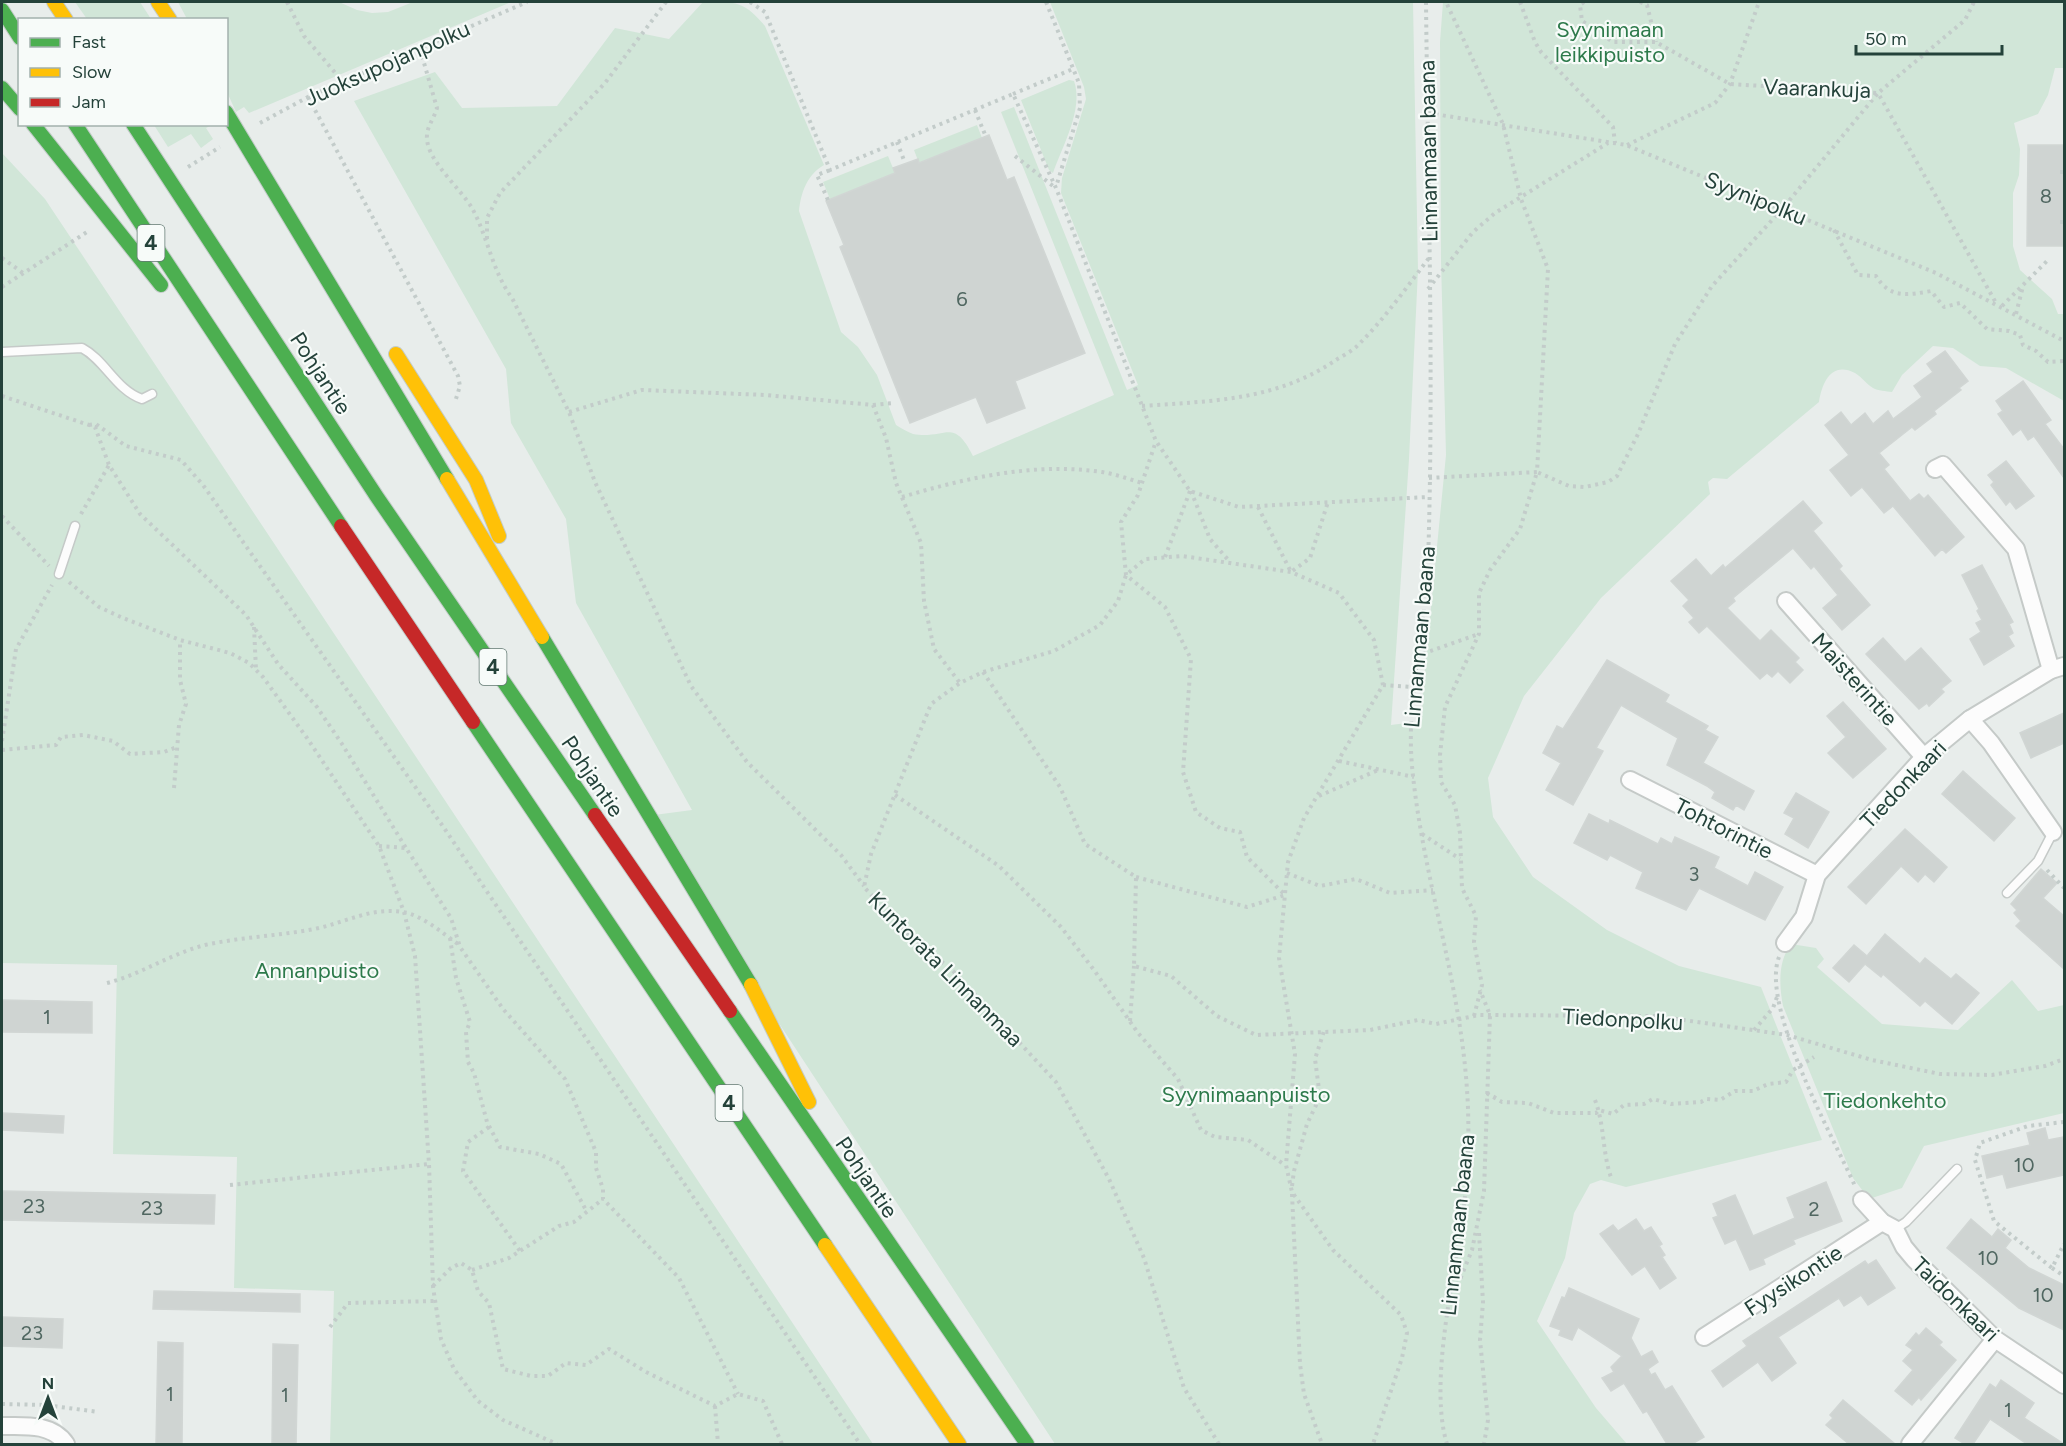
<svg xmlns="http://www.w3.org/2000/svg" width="2066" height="1446" font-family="Figtree,sans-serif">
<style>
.green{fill:#d1e6d8}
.building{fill:#cfd4d2;stroke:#d1d6d4;stroke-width:1.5}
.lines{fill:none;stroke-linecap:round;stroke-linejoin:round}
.lane-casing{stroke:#c5cac8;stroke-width:11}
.street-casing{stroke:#c5cac8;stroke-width:20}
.fast-casing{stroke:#c3ccc9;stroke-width:16}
.slow-casing{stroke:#c3ccc9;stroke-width:16}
.jam-casing{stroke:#c3ccc9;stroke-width:16}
.path{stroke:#c3ccca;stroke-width:4;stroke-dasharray:3 4.5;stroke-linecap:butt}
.lane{stroke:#fcfcfc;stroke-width:8}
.street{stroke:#fcfcfc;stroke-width:16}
.fast{stroke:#4caf50;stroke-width:14}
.slow{stroke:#ffc107;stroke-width:14}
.jam{stroke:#c62828;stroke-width:14}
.labels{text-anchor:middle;stroke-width:4.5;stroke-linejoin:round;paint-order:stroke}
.number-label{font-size:20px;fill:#506761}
.shield{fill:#f7fbf9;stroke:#637a73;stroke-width:1.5}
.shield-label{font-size:21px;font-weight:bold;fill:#24423a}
.park-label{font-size:22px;fill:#2d7a4b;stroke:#f7fbf9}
.street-label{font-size:22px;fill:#24423a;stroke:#f7fbf9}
</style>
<rect width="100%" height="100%" fill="#e8edeb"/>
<g class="green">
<polygon points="75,2 140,2 151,19 87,19"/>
<polygon points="178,2 339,2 357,10 372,13 388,12 413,2 511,2 249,113 244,107 236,112 227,92 226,20 187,19"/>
<path d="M703,2C736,2 743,0 765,26L824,165C807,175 801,192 799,211L841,332L858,347L877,375L896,425C901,428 908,432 913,434C946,440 953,416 973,456L1114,395L1001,112L1014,107L1127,390L1138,385L1061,193L1062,178L1086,99L1084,87L1050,2H1413L1418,270L1409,459L1391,725L1422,721L1423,689L1446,455L1441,261L1440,42L1443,2H2064V68H2055L2048,95L2038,114L2014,123L2020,149L2019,175L2013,193V246L2020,270L2052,299L2058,314H2064V401L2006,368L1980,366L1953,348L1933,346L1902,375L1892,392C1886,391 1878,391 1873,388C1866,384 1862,377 1855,373C1831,361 1822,383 1819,402L1727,479L1713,478L1708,482L1710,494L1601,598L1524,696L1488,778L1493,817L1533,877L1607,930L1679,966L1761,987L1822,1140L1626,1187L1601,1180L1590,1184L1574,1213L1565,1258L1537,1321L1596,1408L1627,1444H1055L748,976L654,815L692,810L576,603L566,519L511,423L506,369L354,101L435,72L462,108L557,106L615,28L669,39Z"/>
<path d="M1069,80L1074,81C1084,109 1062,147 1053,173L1049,170L1021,100Z"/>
<polygon points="154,125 212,125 206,128 213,139 201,148 191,134 168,147"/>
<polygon points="977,125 982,138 919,163 914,150"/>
<polygon points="2,153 45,199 873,1444 330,1444 334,1291 234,1288 237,1157 113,1154 117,965 2,963"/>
<polygon points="888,156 895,173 830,199 823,182"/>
<path d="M1791,944L1816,948L1824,959L1817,967L1882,1024L1958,1030L2012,980L2038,1011L2064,1005V1113L1924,1146L1902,1188L1869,1199L1853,1178L1783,1006C1779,985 1778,961 1791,944Z"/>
</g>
<g class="building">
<polygon points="989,135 1007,180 1014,177 1085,353 1015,381 1025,408 987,423 976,397 910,423 840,247 844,245 826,201 895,173 893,168 918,159 919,163"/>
<polygon points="2028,145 2064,145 2064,246 2027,246"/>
<polygon points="1945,351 1968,381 1959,388 1961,390 1934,411 1936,414 1915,430 1912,427 1879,453 1889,465 1884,469 1910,501 1919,494 1924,499 1928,495 1964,537 1946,553 1942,549 1935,556 1893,506 1884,513 1862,487 1851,496 1830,470 1849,455 1825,425 1841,412 1851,425 1865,413 1873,424 1888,411 1893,419 1922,397 1914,386 1933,372 1927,364"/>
<polygon points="2023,381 2051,420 2045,424 2064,449 2064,478 2034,436 2028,440 2021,429 2013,435 1998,414 2003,411 1996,401"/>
<polygon points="2006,461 2034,496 2016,509 2010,501 2006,505 1991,485 1994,482 1988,475"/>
<polygon points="1803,501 1822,523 1813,531 1842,566 1839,569 1870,605 1842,630 1823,608 1838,595 1814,566 1811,569 1793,548 1733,598 1735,601 1727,608 1760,641 1771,630 1799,658 1795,662 1803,670 1790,683 1778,671 1772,677 1767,673 1760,679 1707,626 1699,633 1689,622 1694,618 1683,606 1689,600 1671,581 1696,559 1711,576 1723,565 1725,568"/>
<polygon points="1982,565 2013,622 2009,624 2013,633 2008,636 2014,646 1984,665 1970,639 1981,632 1976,623 1982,620 1977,611 1979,609 1962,575"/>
<polygon points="1883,638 1905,662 1921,648 1951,681 1941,689 1944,692 1929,706 1927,703 1919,709 1866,654"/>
<polygon points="1607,660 1669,695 1665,702 1708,726 1705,730 1718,737 1703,763 1754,791 1744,810 1736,805 1733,810 1712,798 1715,792 1707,786 1667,765 1678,738 1621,705 1596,748 1603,751 1573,805 1546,790 1561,763 1543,753 1557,726 1563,729"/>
<polygon points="1843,702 1886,749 1853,778 1828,753 1846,737 1827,716"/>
<polygon points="2064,713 2064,743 2031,758 2020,733"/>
<polygon points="1963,771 2015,818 1994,841 1942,794"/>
<polygon points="1796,793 1829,812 1808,848 1785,834 1794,818 1784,813"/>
<polygon points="1589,814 1609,824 1610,820 1658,844 1661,838 1672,844 1675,837 1719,857 1714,868 1748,886 1755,872 1783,887 1765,920 1699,888 1686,910 1636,888 1643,872 1610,855 1607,860 1574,843"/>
<polygon points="1905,829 1947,867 1934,882 1925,874 1918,882 1901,866 1866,904 1848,887"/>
<polygon points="2041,869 2057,883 2043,898 2064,916 2064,969 2016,926 2021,921 2014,913 2017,910 2011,904"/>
<polygon points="1885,934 1920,964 1925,958 1951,979 1956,974 1979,993 1952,1024 1925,1001 1920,1006 1883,974 1881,977 1865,964 1849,982 1833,968 1854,945 1867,956"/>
<polygon points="2,1000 92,1002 92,1033 2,1032"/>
<polygon points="2,1113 64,1116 63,1133 2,1130"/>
<polygon points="2045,1128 2048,1140 2064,1137 2064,1175 2007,1188 2003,1174 1987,1178 1982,1156 2030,1145 2027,1133"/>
<polygon points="1826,1182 1842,1221 1793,1240 1795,1244 1763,1259 1765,1264 1750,1270 1736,1239 1725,1244 1713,1218 1718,1216 1713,1204 1735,1195 1753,1236 1795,1218 1787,1198"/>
<polygon points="2,1191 215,1195 214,1224 2,1220"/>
<polygon points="1636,1219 1644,1231 1651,1227 1662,1244 1659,1246 1665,1255 1662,1257 1676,1278 1660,1289 1645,1266 1632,1275 1600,1234 1613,1225 1618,1231"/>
<polygon points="1971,1219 1992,1237 1998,1229 2011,1240 2005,1248 2029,1268 2064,1285 2064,1330 2019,1308 1947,1248"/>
<polygon points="1876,1260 1895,1288 1868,1305 1861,1295 1844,1306 1839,1298 1778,1337 1796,1363 1772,1381 1758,1362 1723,1387 1712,1371 1747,1346 1743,1341 1865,1261 1868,1265"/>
<polygon points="1569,1288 1639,1319 1631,1338 1641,1357 1652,1351 1658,1362 1648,1369 1651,1375 1655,1373 1665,1390 1672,1386 1704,1437 1692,1444 1667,1444 1647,1411 1643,1413 1624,1383 1611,1391 1602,1378 1614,1372 1611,1367 1622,1356 1578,1327 1572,1340 1559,1335 1561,1330 1550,1326 1562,1297 1565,1298"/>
<polygon points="154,1291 300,1294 300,1312 153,1309"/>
<polygon points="2,1317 63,1319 62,1348 2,1346"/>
<polygon points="1926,1328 1942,1342 1939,1345 1956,1360 1921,1400 1919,1397 1912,1405 1895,1391 1913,1370 1903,1361 1913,1350 1906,1345 1916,1333 1919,1336"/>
<polygon points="158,1342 183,1343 182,1444 156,1444"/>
<polygon points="273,1344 298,1345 296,1444 272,1444"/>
<polygon points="2001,1380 2034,1403 2024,1418 2064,1444 2027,1444 1990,1419 1973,1444 1965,1444 1955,1438 1990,1384 1996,1388"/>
<polygon points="1843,1400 1895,1444 1849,1444 1826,1425 1833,1418 1830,1415"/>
</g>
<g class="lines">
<defs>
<g id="lane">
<path d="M2,352L82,348C105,360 116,390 142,399L152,394"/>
<polyline points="59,574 75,526"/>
<polyline points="2007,893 2038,861 2053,832"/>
<polyline points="1895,1229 1906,1222 1957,1169"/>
</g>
<g id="street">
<polyline points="1935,469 1943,465 2016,549 2051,670"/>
<polyline points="1786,601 1924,757"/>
<polyline points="1970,719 1991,743 2053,832"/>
<polyline points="1630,780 1817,875"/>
<polyline points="1785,943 1804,917 1817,875 1924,757 1970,719 2051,670 2064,666"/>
<polyline points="1862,1200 1882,1222 1895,1229 1904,1247 1914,1259 1995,1339 2064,1385"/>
<polyline points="1704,1337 1882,1222"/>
<path d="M2,1426C24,1426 52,1423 66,1444"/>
<polyline points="1910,1444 1995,1339"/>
</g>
<g id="fast">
<polyline points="2,10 20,38"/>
<polyline points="2,88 20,109"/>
<polyline points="226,112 447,479"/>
<polyline points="33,124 161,285"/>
<polyline points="75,124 341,526"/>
<polyline points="133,124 377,497 595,815"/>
<polyline points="542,637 751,985"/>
<polyline points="473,722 825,1245"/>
<polyline points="730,1011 1027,1444"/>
</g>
<g id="slow">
<polyline points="54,2 66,20"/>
<polyline points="158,2 170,20"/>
<polyline points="396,354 476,480 499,536"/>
<polyline points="447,479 542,637"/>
<polyline points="751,985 809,1102"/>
<polyline points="825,1245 959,1444"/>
</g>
<g id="jam">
<polyline points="341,526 473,722"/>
<polyline points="595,815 730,1011"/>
</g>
</defs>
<use href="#lane" class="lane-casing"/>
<use href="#street" class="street-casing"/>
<use href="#fast" class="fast-casing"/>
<use href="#slow" class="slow-casing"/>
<use href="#jam" class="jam-casing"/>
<g class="path">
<polyline points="287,2 304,36 343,82"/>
<polyline points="750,2 765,12 830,170 1013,94 1056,188 1156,441 1190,491 1239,507 1428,497"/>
<polyline points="1046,2 1079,83 1080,108 1056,187"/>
<path d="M1426,2C1428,188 1434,376 1428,563C1425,631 1406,697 1412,766C1422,875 1460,980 1467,1090C1470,1132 1468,1178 1462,1221C1453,1283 1429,1386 1447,1444"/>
<polyline points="1520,2 1535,42 1541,52 1613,127 1615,143"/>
<polyline points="1584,2 1580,5 1582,21 1613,42 1656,42 1730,84 1878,93 1965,20 1974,2"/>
<polyline points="1640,2 1647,5 1656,42"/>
<path d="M420,49L437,108C434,119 426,127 427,139C428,161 460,188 472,208C488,237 492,271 512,298L569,412L595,482L691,686L747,762L841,855L864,886"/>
<polyline points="1013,94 1073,69"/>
<polyline points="308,97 458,376 460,386 455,402"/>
<polyline points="975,110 986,137"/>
<polyline points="1428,113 1626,145 1936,273 2064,341"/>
<polyline points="260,123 308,97 527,2"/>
<polyline points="897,142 905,163"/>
<polyline points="1627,145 1715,103 1730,84 1759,2"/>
<polyline points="1015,156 1053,186"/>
<polyline points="188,167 220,147"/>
<polyline points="2060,172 2064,172"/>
<polyline points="828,200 817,175 830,170"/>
<polyline points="2060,222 2064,222"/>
<path d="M1834,230L1858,275L1876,276C1890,299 1908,295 1931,291L1944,307L1960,303L1987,329L2009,331L2020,335L2023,345L2036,351L2048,362L2064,361"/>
<polyline points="487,239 487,218 500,193 605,83 666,2"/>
<polyline points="2,258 23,273"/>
<polyline points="2,287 87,232"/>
<polyline points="1428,289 1473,232 1495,213 1608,143"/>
<polyline points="2002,306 2048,260"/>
<polyline points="2016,314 2023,286"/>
<polyline points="2,396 95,427 109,465 140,514 246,615 278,664 317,707 342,744 406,848"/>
<polyline points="873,405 893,403"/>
<path d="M1142,406C1211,401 1273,401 1333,362C1340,357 1349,353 1356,347C1383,321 1406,288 1429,258"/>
<polyline points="569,412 642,390 766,395 873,405 886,438 896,483 921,543 924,601 934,649 960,683"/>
<polyline points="89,425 96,424 126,446 181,460 203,485 442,825 860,1444"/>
<polyline points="1429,478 1537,472 1548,269 1521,199 1503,124 1446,2"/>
<polyline points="1191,491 1210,539 1230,562"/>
<path d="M902,497C966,478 1034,462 1102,472C1115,474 1129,479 1142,483"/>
<polyline points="1258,507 1291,572 1310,558 1328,502"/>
<polyline points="81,514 109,465"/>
<polyline points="2,516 49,566"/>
<polyline points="1165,557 1190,491"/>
<polyline points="69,582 99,607 123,618 180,640 230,653 249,663 263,677 307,738 379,846 404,912 415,956 429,1164 433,1287 441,1339 454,1369 478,1401 503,1420 557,1444"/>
<polyline points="254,627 256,670"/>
<polyline points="1416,656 1479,634"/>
<polyline points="983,672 1060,787 1085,844 1136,877 1134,966 1171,976 1217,1016 1256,1035 1370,1030 1418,1020 1436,1024 1479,1015 1656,1016 1787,1035 1872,1060 1940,1074 1992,1075 2045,1066 2064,1059"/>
<polyline points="1383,685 1412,687"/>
<polyline points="2,741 16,649 52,585"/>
<polyline points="2,750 56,745 61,737 83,735 113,741 130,754 164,752 177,747"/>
<polyline points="1339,761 1414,777"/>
<polyline points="174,788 179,725 186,704 180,680 180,640"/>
<polyline points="895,795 999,866 1061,927 1094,970 1138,1033 1178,1079 1201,1130 1215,1137 1248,1140 1285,1165"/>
<polyline points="1319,796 1378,770"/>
<polyline points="1422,834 1460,859"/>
<polyline points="379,846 406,848 451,918 460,947 503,1009 565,1079 596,1152 596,1168 603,1189 603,1199 679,1278 738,1394"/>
<polyline points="2047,870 2064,888"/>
<polyline points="1287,873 1320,886 1356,879 1390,893 1433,890"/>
<polyline points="1136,877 1247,907 1285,895 1247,857 1240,832 1220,828 1196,812 1183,772 1191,659 1165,607 1126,575 1121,522 1138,495 1156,441"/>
<polyline points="450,938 456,978 470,1022 466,1032 468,1062 474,1073 487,1122 500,1147 539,1154 561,1164 587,1212"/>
<path d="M1779,957C1760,1006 1833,1137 1855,1186"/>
<path d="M107,983C142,974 170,954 205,945C241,937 278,936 314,929C345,923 370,907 403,912C422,915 442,933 458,944"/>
<polyline points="1474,1016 1482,985 1474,942 1476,916 1462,888 1460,833 1455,805 1441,782 1440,755 1445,707 1479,634 1479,593 1490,570 1520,529 1537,472 1569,486 1585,487 1608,482 1617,476 1638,434 1675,344 1712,286 1783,208 1878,93 1996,303"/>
<polyline points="1130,1021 1134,966"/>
<polyline points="1754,1030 1773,1008 1777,997"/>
<polyline points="1496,1098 1488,1094 1502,1102 1528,1103 1554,1113 1596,1113 1599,1110 1613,1114 1624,1105 1644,1104 1653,1099 1671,1104 1701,1102 1706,1099 1720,1100 1735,1091 1753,1091 1768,1084 1786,1082 1793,1070 1814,1057"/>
<path d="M1595,1100C1605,1126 1602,1154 1612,1180"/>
<polyline points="2064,1122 2028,1126 1980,1143 1975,1160 1994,1221 2052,1268 2064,1244"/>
<polyline points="489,1127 468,1142 463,1171 520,1251"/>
<polyline points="230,1185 429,1164"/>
<polyline points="1292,1186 1294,1171 1307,1124 1320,1097 1315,1059 1324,1031"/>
<polyline points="1292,1194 1300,1364 1304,1394 1322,1444"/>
<polyline points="1479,1233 1483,1302 1480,1340 1488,1420 1484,1444"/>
<polyline points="2052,1268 2064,1276"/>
<polyline points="472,1270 509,1258 559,1226 574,1222 603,1199"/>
<polyline points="433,1286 451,1268 461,1263 472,1270 478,1291 489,1303 503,1369 531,1376 548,1376 566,1363 586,1365 609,1349 646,1372 715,1406 738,1394 763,1401 782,1444"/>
<polyline points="1452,1299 1472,1250 1484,1191 1490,1015 1480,990"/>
<polyline points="330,1327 348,1303 435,1301"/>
<polyline points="2,1404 45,1405 99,1412"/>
<polyline points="715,1406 718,1444"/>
<polyline points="1219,1444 1184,1388 1144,1258 1109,1179 1056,1082 954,972 908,934 864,887 871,854 931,704 960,683 983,672 1054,651 1100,625 1118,601 1126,575 1145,559 1182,556 1291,572 1339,593 1374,640 1383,685 1304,818 1288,862 1279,958 1295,1054 1286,1165 1292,1192 1333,1250 1401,1315 1407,1333 1402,1358 1373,1444"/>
</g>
<use href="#lane" class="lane"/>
<use href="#street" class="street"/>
<use href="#fast" class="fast"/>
<use href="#slow" class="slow"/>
<use href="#jam" class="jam"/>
</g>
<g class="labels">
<g class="number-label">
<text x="2046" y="203">8</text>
<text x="962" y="306">6</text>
<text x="1694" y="881">3</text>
<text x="47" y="1024">1</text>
<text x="2024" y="1172">10</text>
<text x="34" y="1213">23</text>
<text x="152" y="1215">23</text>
<text x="1814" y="1216">2</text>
<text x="1988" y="1265">10</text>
<text x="2043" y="1302">10</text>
<text x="32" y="1340">23</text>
<text x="170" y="1401">1</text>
<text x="285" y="1402">1</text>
<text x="2008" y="1417">1</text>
</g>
<g class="shield">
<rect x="137.5" y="225" width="27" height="36" rx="4.5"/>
<rect x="479.5" y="649" width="27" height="36" rx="4.5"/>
<rect x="715.5" y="1085" width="27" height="36" rx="4.5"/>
</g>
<g class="shield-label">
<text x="151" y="250">4</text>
<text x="493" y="674">4</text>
<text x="729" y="1110">4</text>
</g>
<g class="park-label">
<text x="1610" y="37">Syynimaan<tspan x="1610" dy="25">leikkipuisto</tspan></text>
<text x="317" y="978">Annanpuisto</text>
<text x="1246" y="1102">Syynimaanpuisto</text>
<text x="1885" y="1108">Tiedonkehto</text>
</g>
<g class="street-label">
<text transform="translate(387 63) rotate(-24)" y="8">Juoksupojanpolku</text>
<text transform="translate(1817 88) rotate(2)" y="8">Vaarankuja</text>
<text transform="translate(1428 151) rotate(-91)" y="8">Linnanmaan baana</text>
<text transform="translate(1756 198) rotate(22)" y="8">Syynipolku</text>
<text transform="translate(321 373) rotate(57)" y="8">Pohjantie</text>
<text transform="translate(1419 637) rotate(-85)" y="8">Linnanmaan baana</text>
<text transform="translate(1855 679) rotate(48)" y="8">Maisterintie</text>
<text transform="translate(593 776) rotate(56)" y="8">Pohjantie</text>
<text transform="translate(1903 784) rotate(-46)" y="8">Tiedonkaari</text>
<text transform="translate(1724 828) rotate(27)" y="8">Tohtorintie</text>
<text transform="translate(946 969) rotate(45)" y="8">Kuntorata Linnanmaa</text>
<text transform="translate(1623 1019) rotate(3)" y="8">Tiedonpolku</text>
<text transform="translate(867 1177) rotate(56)" y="8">Pohjantie</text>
<text transform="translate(1457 1225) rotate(-84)" y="8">Linnanmaan baana</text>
<text transform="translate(1793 1280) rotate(-33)" y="8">Fyysikontie</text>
<text transform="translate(1956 1299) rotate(44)" y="8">Taidonkaari</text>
</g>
</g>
<rect width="2066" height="1446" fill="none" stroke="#24423a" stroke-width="6"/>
<rect x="18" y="18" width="210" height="108" fill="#f7fbf9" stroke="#a3b1ad" stroke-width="1.5"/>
<rect x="30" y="38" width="30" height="9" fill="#4caf50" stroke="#a3b1ad" stroke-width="1.5"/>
<text x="72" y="48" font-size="18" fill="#24423a">Fast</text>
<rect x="30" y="68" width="30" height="9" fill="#ffc107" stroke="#a3b1ad" stroke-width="1.5"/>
<text x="72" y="78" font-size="18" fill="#24423a">Slow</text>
<rect x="30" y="98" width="30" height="9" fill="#c62828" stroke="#a3b1ad" stroke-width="1.5"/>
<text x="72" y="108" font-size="18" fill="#24423a">Jam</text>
<g transform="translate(48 1398)" stroke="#f7fbf9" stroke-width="4.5" paint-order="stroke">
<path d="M0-4.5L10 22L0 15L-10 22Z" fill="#24423a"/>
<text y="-9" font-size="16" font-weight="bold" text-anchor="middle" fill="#24423a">N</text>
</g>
<path d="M1856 45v9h146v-9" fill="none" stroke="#24423a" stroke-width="3"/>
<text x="1865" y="45" font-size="18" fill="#24423a" stroke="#f7fbf9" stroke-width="4.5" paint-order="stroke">50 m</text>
</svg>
